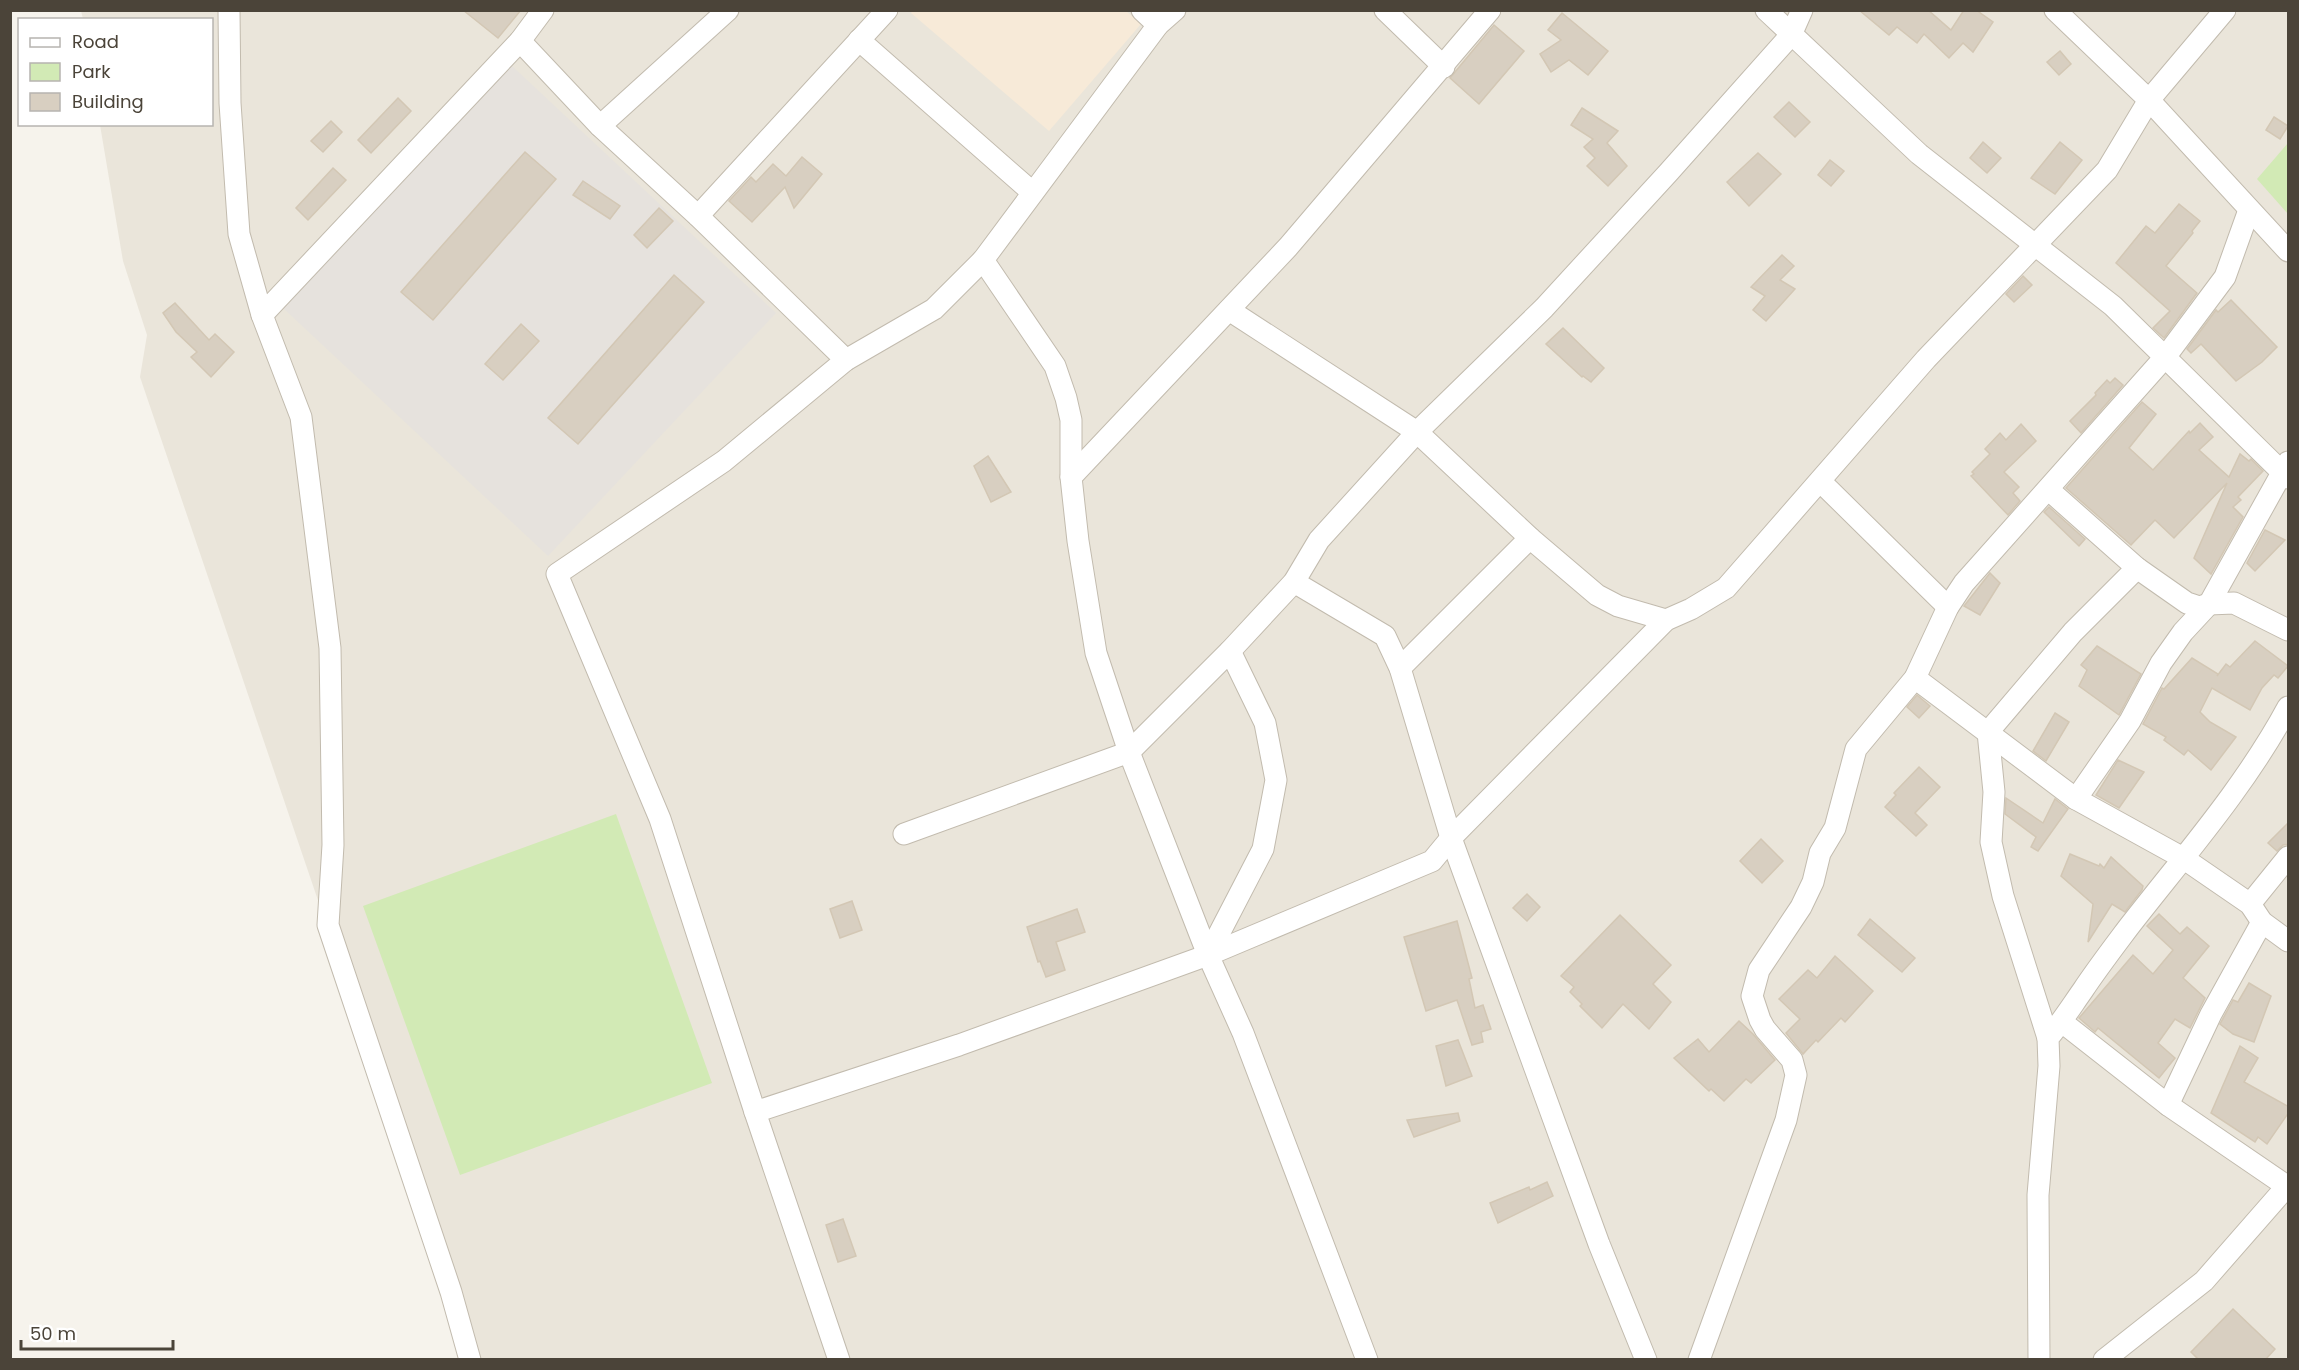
<svg xmlns="http://www.w3.org/2000/svg" width="2299" height="1370" font-family="Poppins,sans-serif">
<style>
.residential{fill:#eae5da}
.commercial{fill:#f7ead8}
.industrial{fill:#e6e2dd}
.green{fill:#d2eab5}
.building{fill:#d8cfc1;stroke:#d3c7b4;stroke-width:1.5}
.lines{fill:none;stroke-linecap:round;stroke-linejoin:round}
.minor-casing{stroke:#c2bbae;stroke-width:23}
.minor{stroke:#fff;stroke-width:21}
</style>
<rect width="100%" height="100%" fill="#f6f3ec"/>
<polygon class="residential" points="81,11 2288,11 2288,1359 474,1359 140,377 147,335 123,261 100,125 212,124 212,20 83,19"/>
<polygon class="commercial" points="913,10 1126,11 1141,24 1049,131 911,13"/>
<polygon class="industrial" points="511,65 776,313 548,556 283,308"/>
<g class="green">
<polygon points="2288,143 2288,214 2257,179"/>
<polygon points="616,814 712,1083 460,1175 363,906"/>
</g>
<g class="building">
<polygon points="463,10 521,10 498,38"/>
<polygon points="1859,10 1928,10 1951,30 1964,10 1976,10 1993,22 1973,52 1963,43 1949,58 1924,34 1917,43 1897,27 1889,35"/>
<polygon points="1562,13 1608,51 1588,75 1569,60 1551,72 1540,54 1561,40 1548,30"/>
<polygon points="1494,25 1524,51 1479,104 1450,78"/>
<polygon points="2060,51 2071,64 2059,75 2047,62"/>
<polygon points="398,98 411,111 371,153 358,140"/>
<polygon points="1789,102 1810,122 1795,137 1774,117"/>
<polygon points="1582,108 1618,131 1607,143 1627,166 1608,186 1587,166 1595,158 1584,147 1593,139 1571,125"/>
<polygon points="2274,117 2288,126 2280,139 2266,130"/>
<polygon points="331,121 342,132 323,152 311,141"/>
<polygon points="1983,142 2001,158 1987,173 1970,158"/>
<polygon points="2060,142 2082,160 2055,194 2031,178"/>
<polygon points="525,152 556,179 433,320 401,292"/>
<polygon points="1758,153 1781,174 1749,206 1727,182"/>
<polygon points="802,157 822,174 794,208 785,187 752,222 729,201 751,177 756,182 773,164 786,176"/>
<polygon points="1830,160 1844,171 1831,186 1818,175"/>
<polygon points="333,168 346,180 308,220 296,208"/>
<polygon points="583,181 620,206 610,219 573,195"/>
<polygon points="2179,204 2200,221 2192,231 2193,233 2166,266 2197,293 2164,338 2153,328 2170,311 2116,263 2146,226 2155,233"/>
<polygon points="659,208 673,221 647,248 634,235"/>
<polygon points="1782,255 1794,266 1780,280 1795,289 1766,321 1753,310 1765,296 1751,287"/>
<polygon points="674,275 704,302 578,444 548,418"/>
<polygon points="2023,276 2032,285 2014,302 2006,294"/>
<polygon points="2231,300 2277,347 2262,362 2236,381 2201,344 2191,353 2187,349 2216,310 2218,312"/>
<polygon points="175,303 209,340 215,334 234,352 211,377 191,357 197,352 176,332 163,313"/>
<polygon points="521,324 539,341 503,380 485,364"/>
<polygon points="1563,328 1604,368 1591,382 1583,376 1582,377 1546,344"/>
<polygon points="2115,378 2123,385 2081,433 2070,421 2096,395 2095,393 2107,380 2110,383"/>
<polygon points="2142,402 2156,414 2129,448 2153,470 2189,431 2190,433 2200,423 2213,437 2199,450 2229,477 2240,454 2249,461 2251,459 2263,471 2238,497 2241,500 2233,507 2243,517 2211,574 2194,558 2227,483 2174,538 2155,520 2131,545 2066,488"/>
<polygon points="2021,424 2036,441 2004,472 2019,487 2013,493 2020,501 2008,515 1971,476 1974,474 1972,472 1990,454 1985,449 2000,433 2006,440"/>
<polygon points="988,456 1011,492 991,502 974,466"/>
<polygon points="2049,507 2085,539 2079,546 2044,512"/>
<polygon points="2265,530 2285,540 2255,571 2247,563"/>
<polygon points="1990,573 2000,583 1980,615 1964,606"/>
<polygon points="2255,641 2288,666 2278,678 2274,675 2262,688 2250,710 2212,688 2200,712 2210,722 2236,737 2211,770 2188,750 2184,755 2164,740 2166,737 2143,724 2162,688 2164,689 2192,658 2218,674 2217,676 2226,664 2230,667"/>
<polygon points="2097,646 2141,674 2119,715 2079,686 2087,670 2081,665"/>
<polygon points="1917,695 1930,706 1919,718 1907,707"/>
<polygon points="2055,713 2069,722 2046,761 2033,751"/>
<polygon points="2118,760 2144,772 2119,808 2096,795"/>
<polygon points="1919,767 1940,787 1915,813 1927,825 1916,836 1885,807 1896,795 1894,793"/>
<polygon points="2006,798 2043,823 2055,799 2068,809 2038,851 2031,847 2036,837 2005,814"/>
<polygon points="2289,822 2289,844 2283,845 2277,851 2268,843"/>
<polygon points="1761,839 1783,861 1762,883 1740,861"/>
<polygon points="2070,854 2099,866 2100,864 2104,868 2111,857 2143,886 2142,890 2125,912 2112,904 2088,942 2093,904 2061,876"/>
<polygon points="1527,894 1540,907 1527,921 1513,908"/>
<polygon points="852,901 862,930 840,938 830,909"/>
<polygon points="1077,909 1085,932 1056,942 1065,970 1046,977 1040,961 1038,962 1027,927"/>
<polygon points="2159,914 2180,934 2187,927 2209,946 2183,978 2205,998 2190,1028 2175,1019 2158,1043 2175,1058 2159,1078 2098,1028 2095,1032 2079,1018 2133,955 2153,974 2173,950 2147,926"/>
<polygon points="1620,915 1671,965 1653,984 1671,1002 1649,1029 1623,1004 1602,1028 1580,1006 1582,1004 1570,992 1574,987 1561,976"/>
<polygon points="1870,919 1915,958 1902,972 1858,935"/>
<polygon points="1457,921 1472,978 1469,979 1475,1008 1483,1005 1491,1029 1481,1032 1483,1042 1472,1045 1457,1000 1426,1011 1404,937"/>
<polygon points="1835,956 1873,991 1845,1022 1841,1018 1818,1042 1816,1040 1803,1054 1786,1033 1800,1019 1779,999 1808,970 1817,978"/>
<polygon points="2249,983 2271,996 2254,1042 2233,1034 2220,1024 2233,1000 2238,1002"/>
<polygon points="1739,1021 1753,1034 1775,1060 1751,1083 1746,1079 1724,1101 1711,1089 1709,1091 1674,1058 1698,1039 1709,1052"/>
<polygon points="1458,1040 1472,1076 1446,1086 1436,1046"/>
<polygon points="2240,1046 2258,1058 2244,1082 2289,1107 2289,1112 2267,1144 2258,1137 2255,1142 2211,1113"/>
<polygon points="1458,1113 1460,1121 1414,1137 1407,1120"/>
<polygon points="1547,1182 1553,1196 1498,1223 1490,1203 1529,1187 1530,1190"/>
<polygon points="843,1219 856,1256 838,1262 826,1225"/>
<polygon points="2233,1309 2275,1349 2266,1359 2198,1359 2191,1352"/>
</g>
<g class="lines">
<defs>
<g id="minor">
<polyline points="229,10 230,103 239,234 262,315 301,417 330,648 333,845 328,925 451,1292 470,1360"/>
<polyline points="1142,10 1158,25"/>
<polyline points="1385,10 1444,67"/>
<polyline points="1766,10 1919,154 2113,306 2288,478"/>
<polyline points="2055,10 2149,100 2288,251"/>
<polyline points="859,40 1032,192"/>
<polyline points="520,41 600,126 698,216 846,360"/>
<polyline points="600,126 728,10"/>
<polyline points="698,216 887,10"/>
<polyline points="983,260 1055,366 1066,398 1071,420 1071,477 1078,541 1096,653 1129,752 1208,955 1243,1033 1367,1360"/>
<polyline points="1229,310 1417,432 1530,538 1597,595 1618,606 1666,620"/>
<polyline points="262,315 520,41 543,10"/>
<polyline points="1071,477 1288,247 1490,10"/>
<polyline points="1820,481 1948,607"/>
<polyline points="2049,490 2137,568 2187,603 2199,607 2209,604 2234,603 2288,630"/>
<polyline points="1294,582 1385,636 1400,668 1451,838 1599,1244 1646,1360"/>
<polyline points="1400,668 1530,538"/>
<polyline points="1915,678 2076,799 2183,858 2250,904 2262,922 2288,941"/>
<polyline points="2076,799 2130,721 2161,663 2183,632 2209,604 2288,462"/>
<polyline points="904,834 1129,752 1230,651 1294,582 1319,540 1417,432 1544,308 1668,173 1791,35 1802,10"/>
<polyline points="2250,904 2288,857"/>
<polyline points="1208,955 1263,849 1276,780 1265,723 1230,651"/>
<polyline points="2062,1022 2168,1105 2288,1187"/>
<polyline points="2048,1038 2003,896 1991,842 1994,792 1988,732 2073,632 2137,568"/>
<polyline points="2168,1105 2211,1014 2262,922"/>
<polyline points="755,1112 959,1045 1208,955 1432,861 1451,838 1666,620 1691,609 1726,588 1926,359 2107,170 2149,100 2225,10"/>
<polyline points="839,1360 755,1112 660,819 557,574 724,461 846,360 934,309 983,260 1158,25 1175,10"/>
<polyline points="1699,1360 1786,1120 1796,1075 1792,1060 1765,1029 1760,1020 1752,996 1759,970 1801,907 1813,882 1820,853 1835,828 1856,749 1915,678 1948,607 1964,583 2166,356 2225,277 2249,210"/>
<path d="M2039,1360L2038,1195L2049,1066L2048,1038C2061,1023 2071,1007 2083,990C2097,969 2113,948 2128,928C2184,856 2245,787 2288,707"/>
<polyline points="2104,1360 2204,1281 2288,1185"/>
</g>
</defs>
<use href="#minor" class="minor-casing"/>
<use href="#minor" class="minor"/>
</g>
<rect width="2299" height="1370" fill="none" stroke="#4b4439" stroke-width="24"/>
<rect x="18" y="18" width="195" height="108" fill="#ffffff" stroke="#b7b4b0" stroke-width="1.5"/>
<rect x="30" y="38" width="30" height="9" fill="#ffffff" stroke="#b7b4b0" stroke-width="1.5"/>
<text x="72" y="48" font-size="18" fill="#4b4439">Road</text>
<rect x="30" y="63" width="30" height="18" fill="#d2eab5" stroke="#b7b4b0" stroke-width="1.5"/>
<text x="72" y="78" font-size="18" fill="#4b4439">Park</text>
<rect x="30" y="93" width="30" height="18" fill="#d8cfc1" stroke="#b7b4b0" stroke-width="1.5"/>
<text x="72" y="108" font-size="18" fill="#4b4439">Building</text>
<path d="M21 1340v9h152v-9" fill="none" stroke="#4b4439" stroke-width="3"/>
<text x="30" y="1340" font-size="18" fill="#4b4439" stroke="#ffffff" stroke-width="4.5" paint-order="stroke">50 m</text>
</svg>
